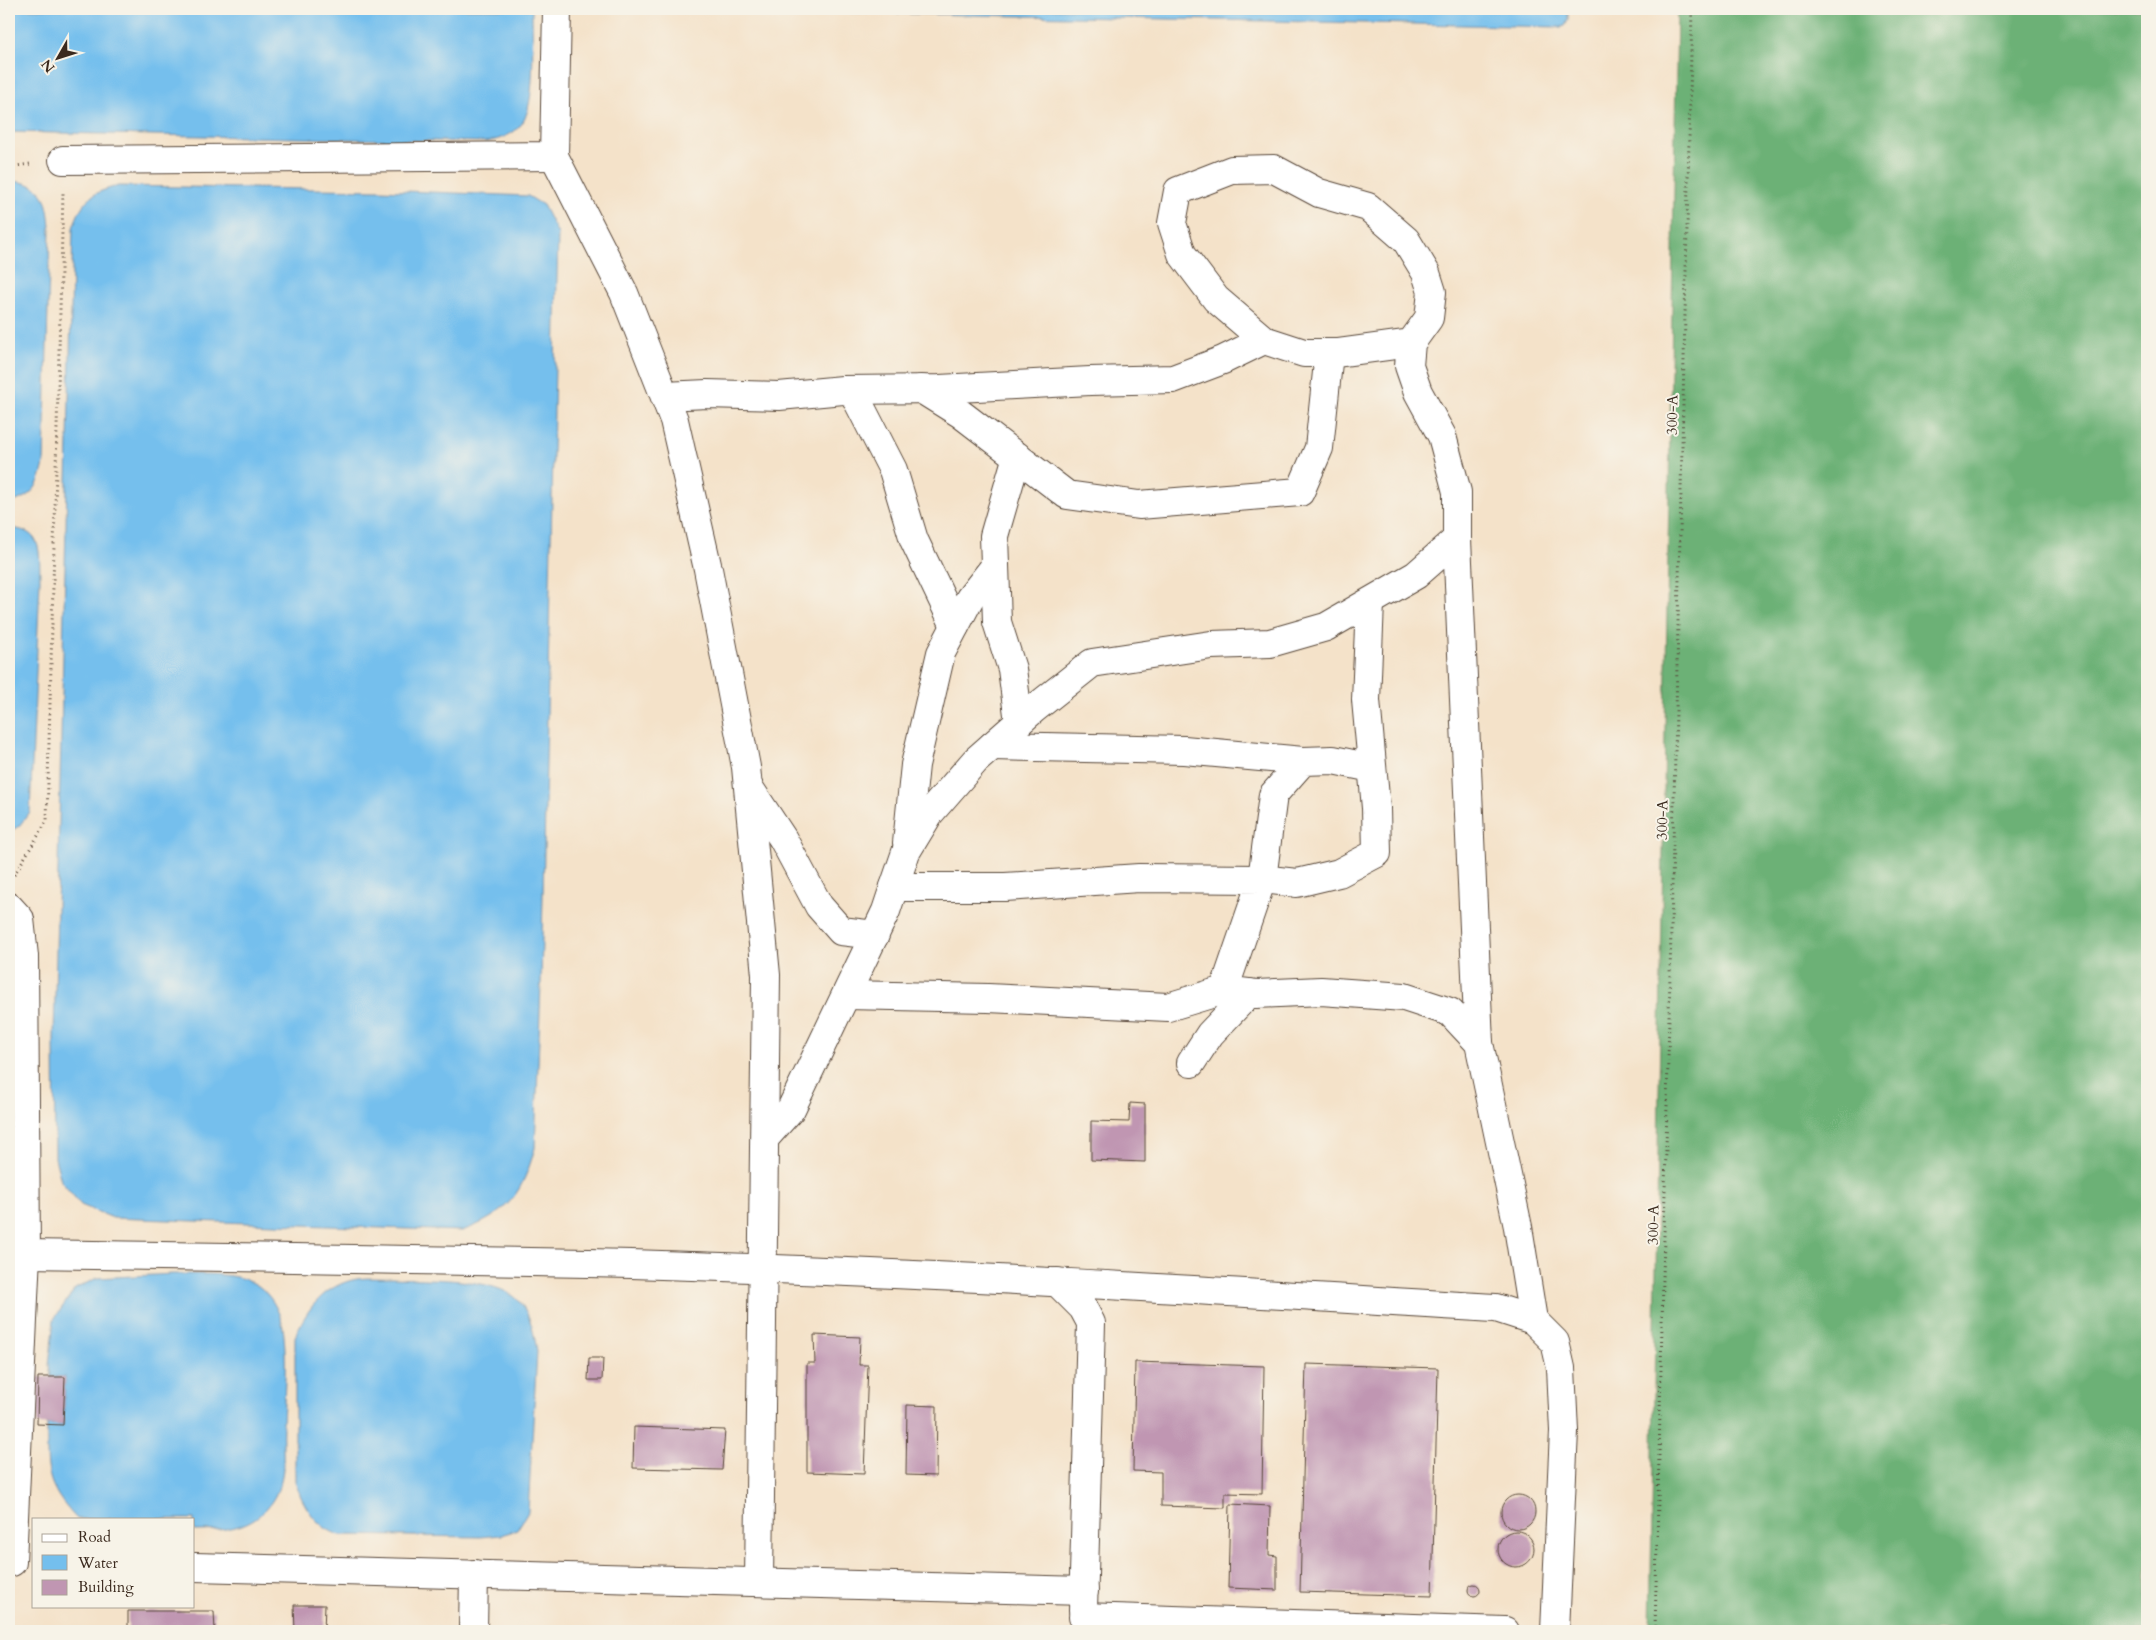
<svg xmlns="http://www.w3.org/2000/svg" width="2156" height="1640" font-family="Cardo,serif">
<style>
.forest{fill:#6cb176;stroke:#546e4a}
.water{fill:#74bfed;stroke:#587486}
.building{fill:#c096b2}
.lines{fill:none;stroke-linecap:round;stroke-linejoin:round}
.minor-casing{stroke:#574638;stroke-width:30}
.path{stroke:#574638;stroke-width:3;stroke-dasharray:1 4;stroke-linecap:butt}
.minor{stroke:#fff;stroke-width:28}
.labels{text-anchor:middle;stroke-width:4;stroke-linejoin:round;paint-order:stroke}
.street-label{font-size:15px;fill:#3b2a1e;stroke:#f7f3e8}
</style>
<rect width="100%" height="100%" fill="#f7f3e8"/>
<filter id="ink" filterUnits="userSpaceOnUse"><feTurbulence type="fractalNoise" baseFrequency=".02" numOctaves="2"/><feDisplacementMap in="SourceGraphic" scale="10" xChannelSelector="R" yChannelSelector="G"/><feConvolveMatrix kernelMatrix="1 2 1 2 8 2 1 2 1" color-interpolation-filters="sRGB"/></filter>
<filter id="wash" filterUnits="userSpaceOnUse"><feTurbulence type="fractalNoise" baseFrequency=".0096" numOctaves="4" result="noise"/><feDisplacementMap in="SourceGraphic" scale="20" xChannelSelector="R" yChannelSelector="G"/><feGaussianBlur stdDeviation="1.12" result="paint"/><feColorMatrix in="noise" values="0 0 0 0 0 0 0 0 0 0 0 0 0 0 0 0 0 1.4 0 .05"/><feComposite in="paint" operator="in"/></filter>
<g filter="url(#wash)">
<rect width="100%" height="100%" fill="#f4e2c9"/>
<polygon class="forest" points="1677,9 2147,9 2147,1631 1650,1631"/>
<g class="water">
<path d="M9,9H532C532,38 536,92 525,118C519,133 501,139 487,142L9,132Z"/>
<polygon points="674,9 1568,9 1568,20 1565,26 1561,27"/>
<path d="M9,181C43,182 48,198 50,227L44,464C38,489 33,495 9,504Z"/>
<path d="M118,186L380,190L528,196L543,205L558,234L541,983L535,1148C522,1194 508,1214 462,1231L113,1218L81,1205L61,1181L55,1158L54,1038L73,228C82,201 89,193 118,186Z"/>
<path d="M9,528C44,530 39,552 40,580L30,812L19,826L9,832Z"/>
<path d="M173,1274C201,1275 247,1269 267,1294C277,1305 283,1321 284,1336C287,1364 284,1395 283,1424C282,1439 284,1454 283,1469C282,1480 278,1492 272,1501C254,1529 223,1531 194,1531V1519H77C44,1484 47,1470 47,1424L63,1425L65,1377H51L49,1365L54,1319L75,1289L97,1278Z"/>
<path d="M392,1278C425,1280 496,1276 519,1301C531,1315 534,1334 537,1351L528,1512L517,1530L501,1535L480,1537L340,1535C316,1528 302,1504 295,1481V1337C306,1309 325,1285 357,1279C368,1277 381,1279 392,1278Z"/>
</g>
<g id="blocks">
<g class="building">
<polygon points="1130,1103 1145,1104 1145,1162 1091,1160 1091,1121 1129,1122"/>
<polygon points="814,1335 860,1337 859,1365 868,1365 864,1474 807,1472 807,1363 815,1363"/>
<polygon points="589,1358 603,1358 602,1380 588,1380"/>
<polygon points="1135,1362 1264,1366 1262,1494 1225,1493 1225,1508 1161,1506 1161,1472 1133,1471"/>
<polygon points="1306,1364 1438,1368 1432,1596 1300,1592"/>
<polygon points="38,1377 65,1377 63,1425 37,1424"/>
<polygon points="907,1405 937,1406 936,1476 906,1475"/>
<polygon points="634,1427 725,1430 722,1470 633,1468"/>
<circle cx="1518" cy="1512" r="17"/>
<polygon points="1230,1504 1270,1506 1269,1555 1277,1556 1277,1590 1228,1588"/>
<circle cx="1516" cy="1549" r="18"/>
<circle cx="1474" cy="1590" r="6"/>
<polygon points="294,1605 325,1605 324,1631 295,1631"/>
<polygon points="128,1611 214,1611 215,1631 128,1631"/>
</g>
</g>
</g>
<g filter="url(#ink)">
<use href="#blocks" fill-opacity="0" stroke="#574638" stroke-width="1"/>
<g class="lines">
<defs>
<g id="minor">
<polyline points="554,156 624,293 674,420 708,569 746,767 766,975 759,1582"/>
<polyline points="63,160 554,156 557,9"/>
<polyline points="1411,343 1337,353 1304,353 1264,340 1216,299 1182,254 1172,223 1178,191 1232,170 1274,169 1319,193 1368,207 1406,240 1426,273 1432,292 1429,318 1411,343 1409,366 1418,392 1442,436 1457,492 1457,539 1416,575 1326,627 1270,643 1211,645 1092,663 1034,709 975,761 929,814 906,852 894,887 1005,887 1139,878 1262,879 1224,990 1256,994 1321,991 1404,997 1450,1012 1479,1043 1518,1227 1533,1320"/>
<polyline points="921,389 961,414 1067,495 1139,505 1300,492 1319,448 1329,353"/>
<polyline points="852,390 893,470 914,540 955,626"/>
<polyline points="665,396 707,394 779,396 843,390 939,389 1090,381 1173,379 1223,360 1264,340"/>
<polyline points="1017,456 994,536 997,622 1012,669 1019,722"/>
<polyline points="1457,539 1479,1043"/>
<polyline points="1370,603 1366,700 1376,808 1377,853 1339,873 1297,883 1262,879 1273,795 1303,761 1333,760 1372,768"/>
<polyline points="992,746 1184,750 1303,761"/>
<polyline points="750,789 783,839 819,906 841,931 875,935"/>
<polyline points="907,843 915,765 941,653 970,598 995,566"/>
<polyline points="9,907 20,919 24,956 26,1254 12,1562"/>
<polyline points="846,995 988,998 1168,1007 1224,990"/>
<polyline points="1191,1063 1210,1034 1249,993"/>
<polyline points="765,1138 791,1109 886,911 894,887"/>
<path d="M26,1254C213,1257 401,1259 588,1263C891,1270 1194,1290 1496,1308L1533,1320L1555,1342L1561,1368L1564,1431L1555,1631"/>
<polyline points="1057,1282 1083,1308 1091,1323 1083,1610"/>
<polyline points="194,1567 1084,1591"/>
<polyline points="1083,1617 1505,1631"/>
<polyline points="473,1631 474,1574"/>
</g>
</defs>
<use href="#minor" class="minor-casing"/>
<g class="path">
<polyline points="9,167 30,164"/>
<polyline points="14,875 47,821 63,193"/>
<polyline points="1655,1631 1692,9"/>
</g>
<use href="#minor" class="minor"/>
</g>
</g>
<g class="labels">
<g class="street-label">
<text transform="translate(1672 415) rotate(-89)" y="5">300-A</text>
<text transform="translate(1662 820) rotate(-89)" y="5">300-A</text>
<text transform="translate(1653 1225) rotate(-89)" y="5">300-A</text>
</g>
</g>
<rect width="2156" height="1640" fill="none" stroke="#f7f3e8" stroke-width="30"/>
<rect x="32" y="1518" width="162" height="90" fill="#f7f3e8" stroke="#aca397"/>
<rect x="42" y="1534" width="25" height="8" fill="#ffffff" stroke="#aca397"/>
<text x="78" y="1542" font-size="15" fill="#3b2a1e">Road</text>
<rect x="42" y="1555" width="25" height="15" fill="#74bfed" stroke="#aca397"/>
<text x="78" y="1568" font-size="15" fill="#3b2a1e">Water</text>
<rect x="42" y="1580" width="25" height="15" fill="#c096b2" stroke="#aca397"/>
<text x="78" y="1592" font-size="15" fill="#3b2a1e">Building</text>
<g transform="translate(58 58) rotate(231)" stroke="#f7f3e8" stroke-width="4" paint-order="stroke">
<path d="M0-4L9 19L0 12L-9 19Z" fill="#3b2a1e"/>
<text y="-8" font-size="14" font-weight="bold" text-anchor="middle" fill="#3b2a1e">N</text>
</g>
</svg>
